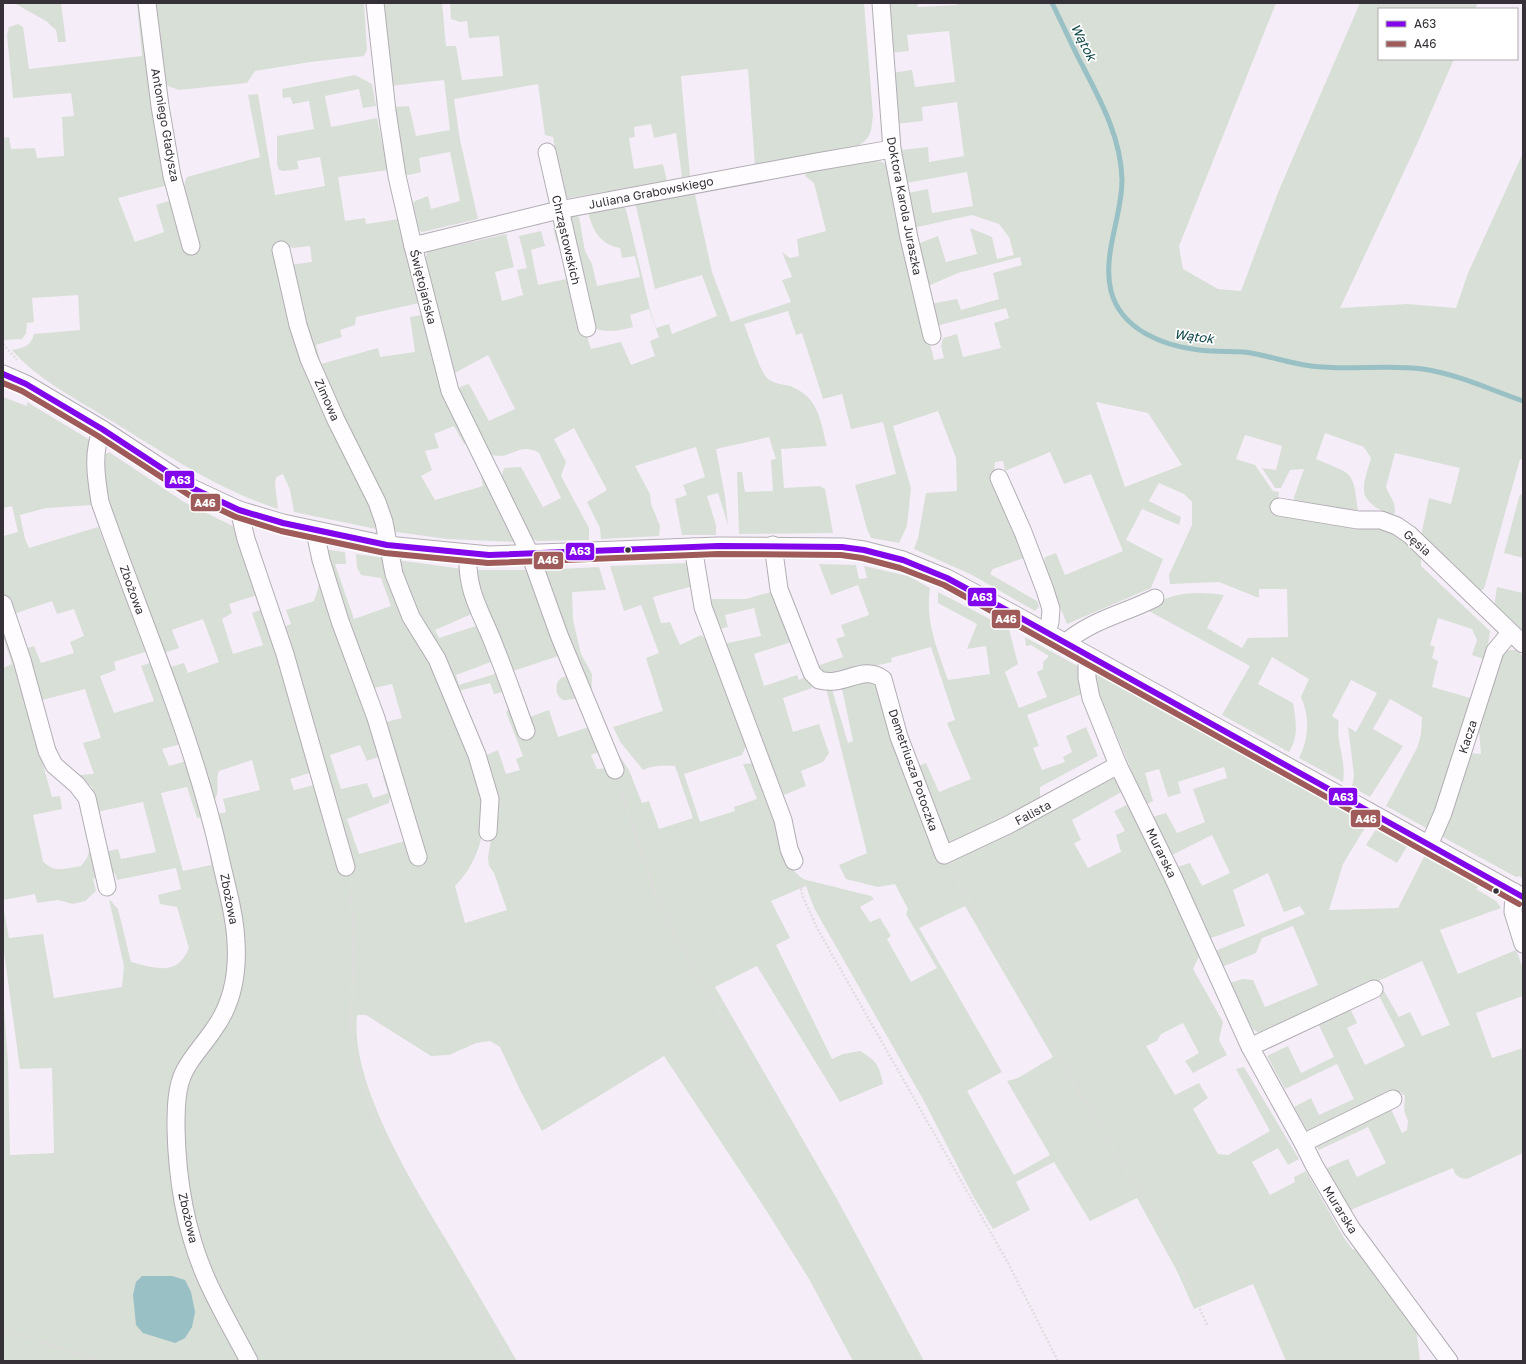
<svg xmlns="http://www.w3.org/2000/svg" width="1526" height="1364" font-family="'Golos Text',sans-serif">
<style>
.green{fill:#d8dfd6;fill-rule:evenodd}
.water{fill:#99c0c4}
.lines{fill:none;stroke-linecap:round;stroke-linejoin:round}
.stream{stroke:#99c0c4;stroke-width:5}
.minor-casing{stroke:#b2adb5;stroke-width:19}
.path{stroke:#dfdddf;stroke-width:2.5;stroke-dasharray:2 2;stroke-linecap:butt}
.minor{stroke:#fefcfe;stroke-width:17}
.bus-1-casing{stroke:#fff;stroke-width:9}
.bus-2-casing{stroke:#fff;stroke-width:9}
.bus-1{stroke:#8206eb;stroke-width:6}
.bus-2{stroke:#9e5b5a;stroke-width:6}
.bus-dot{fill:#363038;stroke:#fff;stroke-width:1.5}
.labels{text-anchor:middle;stroke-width:3.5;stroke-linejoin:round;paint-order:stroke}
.street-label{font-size:12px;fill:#363038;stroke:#fff}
.water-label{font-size:13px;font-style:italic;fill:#114749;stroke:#fff}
.line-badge{stroke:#fff;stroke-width:1.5}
.badge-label{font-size:11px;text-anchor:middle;font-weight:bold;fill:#fff}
</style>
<rect width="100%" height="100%" fill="#f5eef8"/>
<g class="green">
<polygon points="14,3 61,3 66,42 58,42 56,30 46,21"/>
<path d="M137,3H144L152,85L168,185L118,198L135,242L164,232L156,205L172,200L189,252L196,247L197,240C192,225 178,191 187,177L260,157L248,95L258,94L275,195L325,186L320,157L297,161L299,169L284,171L279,170L277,164V136L314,129L309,101L293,104L290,97L283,98L282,89L355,75L372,84L376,106L363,108L359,89L325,96L331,127L377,118L388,170L338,177L345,221L365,218L366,224L399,219L419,303L356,317L355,325L340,330L342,337L316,345L321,364L378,348L380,357L415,352L410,317L422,315L445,397L469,444H464L454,426L434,434L439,448L425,451L432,470L421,476L435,500L483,486L477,455L517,537L516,542L447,539L396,532L389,522L341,423L315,363L302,328L289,265L312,262L310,246L293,248L276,243C281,271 285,300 293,327C315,394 349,458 380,521L381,530L294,512L290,490L283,474L276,477L275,484L278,509C214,488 163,452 105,417C73,397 37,379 12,350C24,348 31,346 34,334L80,330L78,295L32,298L34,322L27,323L26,333L22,339L3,340V138L9,137L11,149L35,148L37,158L64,156L62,117L74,116L71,93L13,98L7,35L9,27L18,24L23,27L29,69L142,56Z"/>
<polygon points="154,3 364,3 367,50 364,56 310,62 255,71 247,83 179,90 168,86 162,76"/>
<path d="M382,3H442L446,46H456L462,80L503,76L499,36L469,38L467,21L460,22L451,19L450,3H864L873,115C871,134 871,139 854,148L755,167L748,69L681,76L690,176L682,177L676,133L654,138L651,124L634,127L635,137L629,138L634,169L663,164L667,181L563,199L553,137L545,135L538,84L454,99L460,140L478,219L422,232L418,230L413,203L415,201L428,196L431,209L460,201L450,152L419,158L421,172L409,175H404L391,107L409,106L416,136L450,130L444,80L390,86Z"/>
<path d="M886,3H917L918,7L957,5V3H1276L1179,246L1183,269L1218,289L1241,291L1279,190L1360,3H1478L1475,9H1379V59H1454L1417,144L1340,308L1407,304L1456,308L1468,273L1523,153V460L1520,459L1484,589L1479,591L1421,536L1429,498L1451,504L1460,468L1395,453L1386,487C1390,498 1399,505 1393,517C1358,499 1360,494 1371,458L1364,447L1325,433L1316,459C1352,475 1353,468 1358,510L1353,515L1295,503L1294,497L1304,469L1290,470L1281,488H1275L1262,468L1276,470L1282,446L1245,435L1236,459L1255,465L1273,491L1279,492L1276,512L1381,524L1397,532L1421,555V566L1490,631L1486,660L1472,655L1477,640L1472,629L1438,618L1430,645L1435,647L1432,658L1438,661L1432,687L1474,699L1431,827L1428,829L1386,806L1417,748L1421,735L1422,717L1390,699L1373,729L1403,746L1370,797L1352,787L1354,775L1348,727L1356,732L1377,693L1351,680L1332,716L1339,721C1335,741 1347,761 1343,782L1299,758C1309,738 1310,717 1301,697L1309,679L1272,657L1258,684L1293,703C1296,720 1299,737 1289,752L1222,715L1250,666L1147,610C1168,591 1198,591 1224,595L1207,628L1242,648L1248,638L1288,637L1287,589H1259V598L1219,582L1170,584L1169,575L1192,525V502L1184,494L1159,483L1149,501L1181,517L1179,525L1142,509L1126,540L1163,559L1151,588L1067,624L1043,566L1045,557L1056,553L1065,575L1123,551L1091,474L1064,484L1050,452L1005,471L1003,461L995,462L994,476L1026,557L993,569L990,574L1037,601L1039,607L1035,611L972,575L914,549L918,538L926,493L957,491L956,458L938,411L893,426L911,488L907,526L899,543L871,538L867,529L855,485L896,474L883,422L851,429L842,394L823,399L802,333L796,335L788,311L744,324C748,334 761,373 767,378C774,384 782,384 790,386C819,397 820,420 827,446L781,449L784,488L820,486L825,489L833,533L739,534L737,472H742L745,492L773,491L771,460L776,459L769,437L716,449L725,496L728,525L718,493L707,496L716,525V535H682L675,499L687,495L683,485L705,477L696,447L635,466L650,494L651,504L660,526L659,536L601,539L600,528L587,502L607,490L574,428L554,439L566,462L561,476L589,528V540L537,541L529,537L502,484V475L504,468L521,467L543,507L561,498L539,453C526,445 518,451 506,455C500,457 493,455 487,454L458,389L462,386L469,384L489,421L515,409L488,355L453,374L429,277L425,260L427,252L506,234L514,267L495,272L502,301L523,295L517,270L527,268L519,236L541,231L545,246L531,250L538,285L566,279L560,243H557L553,228L560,227L580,315L591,349L621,342L631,365L655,356L650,341L659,337L649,309L630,315L633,327C618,331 604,334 590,326L564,215L571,214L579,217L585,251L592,264L597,286L640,277L635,256L622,258L620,248C601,244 594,233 589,216L592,209L621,204L626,209L650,309L656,328L669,324L672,334L717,316L702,275L655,289L635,202L694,190L712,272L731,322L791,302L782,280L792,277L782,252L790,258L799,256L797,239L826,231L814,183L805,176L807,171L870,160L882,162L890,167L902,229L934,360L944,358L941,346L943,338L957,334L963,357L1001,348L994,323L1009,318L1006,308L936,326L930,304L957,299L961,310L999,299L993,273L1022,265L1020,257L958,273L926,287L917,244L938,236L946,262L977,254L970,228L992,237L997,259L1014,255L1009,237L999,224L972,215L913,228L908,193L928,189L932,213L973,206L967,172L906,183L901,150L928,147L929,162L964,156L957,102L922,107L923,121L896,124L891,73L912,70L915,87L955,82L949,31L907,35L909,51L889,53ZM1096,402L1148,413L1182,465L1125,487Z"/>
<path d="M3,397L27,406V402L90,440L93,505L46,508L20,515L25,539L29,548L98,527L107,550L113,553L148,651L114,662L116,670L100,676L114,713L154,701L141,666L153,662L181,744L162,749L169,766L189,760L205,817L197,818L187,787L161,793L183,871L211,865L209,840L215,815L226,812L223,799L260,790L252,760L219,771C214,783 223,794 211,803L166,668L184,663L188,673L219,662L203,619L172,630L179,648L161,654L107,511L101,457L109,452L184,502L239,529L261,594L229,604L232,613L222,619L233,654L263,645L252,613L264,608L313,772L290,779L294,790L318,784L281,628L291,624L286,610L314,601L321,579L381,756L367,761L360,745L330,755L341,789L367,783L373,798L388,793L383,776L385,770L391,789L389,803L347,819L359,854L405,841L414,865L426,861L382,723L402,718L392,684L370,689L323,549L345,552L346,564H335L354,619L391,606L381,578L361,575L357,567L356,554L385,558C408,611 431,664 453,717C464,742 481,776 484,803C487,832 476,866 455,886L465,923L507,910L494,873L489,866L488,857L495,815L484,756L498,750L506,774L520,770L516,759L523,756L506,712L512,705L527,718L549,710L558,737L589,727L578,699C573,698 567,701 563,700C555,696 554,683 561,678C563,677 567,676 570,674L604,750L591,755L597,769L610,768L614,755L618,754L629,770L642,803L649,801L659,829L693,818L675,766C664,765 654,765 643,770L621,743L613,727L663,711L646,658L659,653L641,605L624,611L610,566L688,563L693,586L653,597L661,623L670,622L680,645L701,635L712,644L747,743L742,755L684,774L700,822L735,811L734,807L757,799L743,764L754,763L779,829L789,862L794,871L803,879L871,896L874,899L860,907L870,922L880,918L891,936L887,939L911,982L937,968L906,914L908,909L895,884L878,887L846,879L839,865L867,853L826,688L831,686L848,743L853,741L841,684L873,676L942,857L1098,784L1116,777L1123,791L1072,820L1081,840L1074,843L1088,868L1121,852L1116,835L1125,831L1114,811L1129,804L1200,954L1193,969L1223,1022L1219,1040L1227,1055L1193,1073L1185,1061L1199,1053L1183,1023L1161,1034L1157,1041L1146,1046L1175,1095L1199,1083L1208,1098L1193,1109L1218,1154L1228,1155L1270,1131L1236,1069L1244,1067L1299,1159L1288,1165L1278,1148L1252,1162L1270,1195L1295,1182L1294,1177L1306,1171L1344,1238L1353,1250L1357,1247L1416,1327L1420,1361H1286L1253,1284L1194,1309L1177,1271L1137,1198L1090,1221L1054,1162L1016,1182L1030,1210L993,1229L973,1196L924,1101L814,908L806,886L771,901L790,938L776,945L832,1059L843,1054L860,1051C877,1061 879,1065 883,1084L840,1102L757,966L715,987L837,1199L924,1361H853L809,1279L766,1210L664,1056L542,1131L521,1092L500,1047L490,1041L476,1043L449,1055L431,1056L366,1015H357C350,1082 411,1181 445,1238C469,1279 493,1320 517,1361H3V992L8,1062L10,1155L54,1153L52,1068L20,1069L3,945V906L9,938L43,934L54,998L122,987L124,966L109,899L118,909L131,962C156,968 177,977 189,948L177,907L160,904L158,895L181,889L176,868L117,880L115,873L109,875L104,852L118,849L121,859L156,852L143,802L97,812L92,787L77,775L94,774L83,743L101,738L85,689L38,701L24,649L34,646L41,663L74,653L70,642L84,636L74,609L57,614L52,601L14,614L3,594V536L18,532L12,506L3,508ZM965,906L1053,1057L1018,1078L1007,1081L1050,1155L1014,1175L967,1091L1002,1072L919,928Z"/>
<polygon points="1520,494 1523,495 1523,558 1504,553"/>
<polygon points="397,560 463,569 463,589 474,613 435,630 439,638 479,625 491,650 491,662 456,675 459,685 501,672 508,691 494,694 490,683 458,691 404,590"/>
<path d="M819,564L856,565L859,579L867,578L864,566L908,576L930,588C925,621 937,649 948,680L990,674L986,646L967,649L977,624L938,603V592L1009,629L1018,664L1005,672L1019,708L1047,697L1037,672L1043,669V662L1049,656L1031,645L1026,646L1025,637L1083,669L1082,694L1027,715L1039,746L1033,748L1042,770L1065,762L1063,757L1072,752L1066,736L1086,727L1098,756L1040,787V797L1033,808L946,851L914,768L926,763L939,792L971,779L947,723L955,720L931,647L891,658L892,662L831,676L816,670L817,666L843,657L836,639L845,636L841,625L869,615L858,585L831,595Z"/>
<polygon points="599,567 606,590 572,592 573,620 581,654 592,674 591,703 541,570"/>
<polygon points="474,570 527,570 561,655 510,672"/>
<polygon points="1497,587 1523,593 1523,633 1494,607"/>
<polygon points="774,591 794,641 754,654 764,686 797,675 799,680 808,676 812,688 783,698 793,732 819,724 829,753 823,762 801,771 806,786 784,795 723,644 761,636 754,608 725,615 728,627 717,630 705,599 746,599"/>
<path d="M3,621L52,797L60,796L62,809L33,815L43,861C54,874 67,868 81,866L87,858L91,845L98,877L93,879L96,891L85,901L73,904L58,900L37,903L35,894L3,900V668L12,664L3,636Z"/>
<polygon points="1509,650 1516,650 1523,656 1523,879 1519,876 1516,877 1441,836 1467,753 1481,754 1478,719 1500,653"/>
<path d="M1096,668L1369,821L1343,864L1329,910L1398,908L1426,853L1481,884L1476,889L1496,901L1501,908L1440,930L1458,974L1516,950L1523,968V996L1476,1013L1492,1058L1523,1048V1153L1467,1179C1459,1178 1455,1176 1453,1168L1348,1211L1326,1171L1327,1168L1348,1159L1357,1177L1386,1163L1368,1127L1319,1150L1315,1144L1390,1107L1402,1133L1407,1130L1408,1121L1404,1110L1405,1096L1400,1092L1315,1133L1308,1132L1294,1107L1311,1098L1319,1115L1354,1099L1337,1064L1285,1089L1267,1056L1288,1046L1301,1073L1334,1057L1317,1021L1349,1006L1357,1023L1347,1028L1365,1065L1405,1046L1377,992L1384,991L1399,1017L1410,1012L1422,1036L1450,1025L1422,961L1263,1034L1253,1030L1230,983L1243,979L1253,980L1265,1007L1318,985L1293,926L1262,938L1256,953L1222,967L1215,951L1305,914L1300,906L1284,912L1268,873L1233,890L1245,926L1211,938L1177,867L1190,863L1202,886L1230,873L1212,835L1172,855L1152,817L1166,813L1177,833L1205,822L1193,789L1227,778L1224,767L1178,782L1181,793L1168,797L1159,769L1145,773L1153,801L1146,805L1095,684L1092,674Z"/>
<polygon points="1378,826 1409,843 1397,863 1366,845"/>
</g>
<polygon class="water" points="142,1276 172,1276 185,1280 191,1292 195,1312 192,1327 185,1338 175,1343 143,1333 136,1325 133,1295 136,1282"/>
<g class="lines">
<path class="stream" d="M1052,3C1061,21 1069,39 1078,57C1098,96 1121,135 1122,180C1122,217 1102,254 1111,291C1121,330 1164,346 1199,350C1214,352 1229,351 1244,352C1267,355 1288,363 1311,366C1348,371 1385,364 1423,369C1457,374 1491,390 1523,401"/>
<defs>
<g id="minor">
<polyline points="147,3 160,106 172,176 191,246"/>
<polyline points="375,3 387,111 397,176 413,246 450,391 530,554 559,635 615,770"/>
<polyline points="881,3 892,149 909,238 932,336"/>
<polyline points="547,152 587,328"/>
<polyline points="413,246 559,210 816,162 892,149"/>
<polyline points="281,250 298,325 309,359 336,420 377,502 384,522 394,574 411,617 437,659 477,755 490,799 488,832"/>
<polyline points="3,374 26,384 102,429 192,488 239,510 283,523 387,545 489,555 718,546 842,547 864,550 903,560 947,578 1010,612 1523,897"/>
<path d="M102,429C92,453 96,477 100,502C141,620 193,735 220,857C226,885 235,914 236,942C238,974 233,1003 214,1029C205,1043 193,1055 185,1070C176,1086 176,1110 176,1128C177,1179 186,1233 207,1280C219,1307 235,1334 249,1361"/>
<polyline points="999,478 1023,532 1045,590 1051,609 1050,622 1047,632"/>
<polyline points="1279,507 1358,520 1381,520 1397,526 1410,535 1523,644"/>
<polyline points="239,510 246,539 285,654 346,867"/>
<polyline points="318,531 317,541 321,560 340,621 376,718 418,857"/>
<path d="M773,545L779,589L812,673L819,680C824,681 830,682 835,681C852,679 867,667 883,679L899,737L944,855L1008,825L1118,765"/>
<polyline points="693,547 703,607 783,820 789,849 794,861"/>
<path d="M468,554C466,594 483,614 496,650C507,677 516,704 526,731"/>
<polyline points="3,604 22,660 47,751 54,765 77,785 87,798 107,887"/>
<path d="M1065,643C1091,620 1126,613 1155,598"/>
<polyline points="1090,657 1087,666 1087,678 1091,698 1118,765 1173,877 1250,1047 1303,1143 1314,1165 1351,1228 1449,1361"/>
<polyline points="1429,845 1443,813 1495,651 1510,633"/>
<polyline points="1514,892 1513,912 1523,944"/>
<polyline points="1250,1047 1374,989"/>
<polyline points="1303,1143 1393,1099"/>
</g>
</defs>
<use href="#minor" class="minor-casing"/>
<g class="path">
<polyline points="3,344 17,360"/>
<path d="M620,786C634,830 646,876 667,918C701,989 747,1054 788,1121"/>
<polyline points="952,870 976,916 1098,1123 1145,1199 1172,1247 1207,1325"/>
<polyline points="798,877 803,897 818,930 1008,1263 1058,1361"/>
<polyline points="349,883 354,928 351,1029 356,1063 370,1104 396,1162 510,1361"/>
<polyline points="3,1330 102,1361"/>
</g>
<use href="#minor" class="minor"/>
<defs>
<polyline id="bus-1" points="3,374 26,384 102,429 192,488 239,510 283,523 387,545 489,555 718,546 842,547 864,550 903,560 947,578 1010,612 1523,897"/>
<polyline id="bus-2" points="3,383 22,391 98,436 189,495 236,517 281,531 385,553 488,563 718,554 841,555 862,558 900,568 944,585 1006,619 1519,904"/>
</defs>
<use href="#bus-1" class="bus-1-casing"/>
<use href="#bus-2" class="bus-2-casing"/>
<use href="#bus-1" class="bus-1"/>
<use href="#bus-2" class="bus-2"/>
</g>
<g class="bus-dot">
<circle cx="628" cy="550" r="3.5"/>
<circle cx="1496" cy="891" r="3.5"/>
</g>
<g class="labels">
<g class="street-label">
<text transform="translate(165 125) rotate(80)" y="4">Antoniego Gładysza</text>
<text transform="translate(651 193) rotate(-11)" y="4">Juliana Grabowskiego</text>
<text transform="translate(904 206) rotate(79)" y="4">Doktora Karola Juraszka</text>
<text transform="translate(566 240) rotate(77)" y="4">Chrząstowskich</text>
<text transform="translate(423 287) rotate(76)" y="4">Świętojańska</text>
<text transform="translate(327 400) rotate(66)" y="4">Zimowa</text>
<text transform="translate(1417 543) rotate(41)" y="4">Gęsia</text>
<text transform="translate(132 590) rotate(70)" y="4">Zbożowa</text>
<text transform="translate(1468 737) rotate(-72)" y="4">Kacza</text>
<text transform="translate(913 770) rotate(71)" y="4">Demetriusza Potoczka</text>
<text transform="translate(1033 813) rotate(-28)" y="4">Falista</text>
<text transform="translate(1161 853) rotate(64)" y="4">Murarska</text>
<text transform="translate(229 899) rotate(79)" y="4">Zbożowa</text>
<text transform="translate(1340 1210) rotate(58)" y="4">Murarska</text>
<text transform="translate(188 1218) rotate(77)" y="4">Zbożowa</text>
</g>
<g class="water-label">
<text transform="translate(1084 42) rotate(63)" y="5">Wątok</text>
<text transform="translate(1194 336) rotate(7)" y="5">Wątok</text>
</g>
</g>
<g class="line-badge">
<rect x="164" y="470" width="31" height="19" rx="4" fill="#8206eb"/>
<rect x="190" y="493" width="31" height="19" rx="4" fill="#9e5b5a"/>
<rect x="565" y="542" width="30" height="19" rx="4" fill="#8206eb"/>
<rect x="533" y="551" width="31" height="19" rx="4" fill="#9e5b5a"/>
<rect x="967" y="587" width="30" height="20" rx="4" fill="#8206eb"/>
<rect x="991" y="609" width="30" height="20" rx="4" fill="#9e5b5a"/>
<rect x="1328" y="787" width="30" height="19" rx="4" fill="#8206eb"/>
<rect x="1350" y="809" width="31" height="19" rx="4" fill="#9e5b5a"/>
</g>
<g class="badge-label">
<text x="180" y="484">A63</text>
<text x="205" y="507">A46</text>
<text x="580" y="555">A63</text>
<text x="548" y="564">A46</text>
<text x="982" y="601">A63</text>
<text x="1006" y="623">A46</text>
<text x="1343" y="801">A63</text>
<text x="1366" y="823">A46</text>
</g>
<rect width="1526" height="1364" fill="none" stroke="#363038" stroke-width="8"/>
<rect x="1378" y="8" width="140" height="52" fill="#ffffff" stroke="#afacaf"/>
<rect x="1386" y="21" width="20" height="6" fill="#8206eb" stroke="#afacaf"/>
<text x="1414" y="28" font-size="12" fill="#363038">A63</text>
<rect x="1386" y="41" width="20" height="6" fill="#9e5b5a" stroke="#afacaf"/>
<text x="1414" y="48" font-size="12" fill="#363038">A46</text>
</svg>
